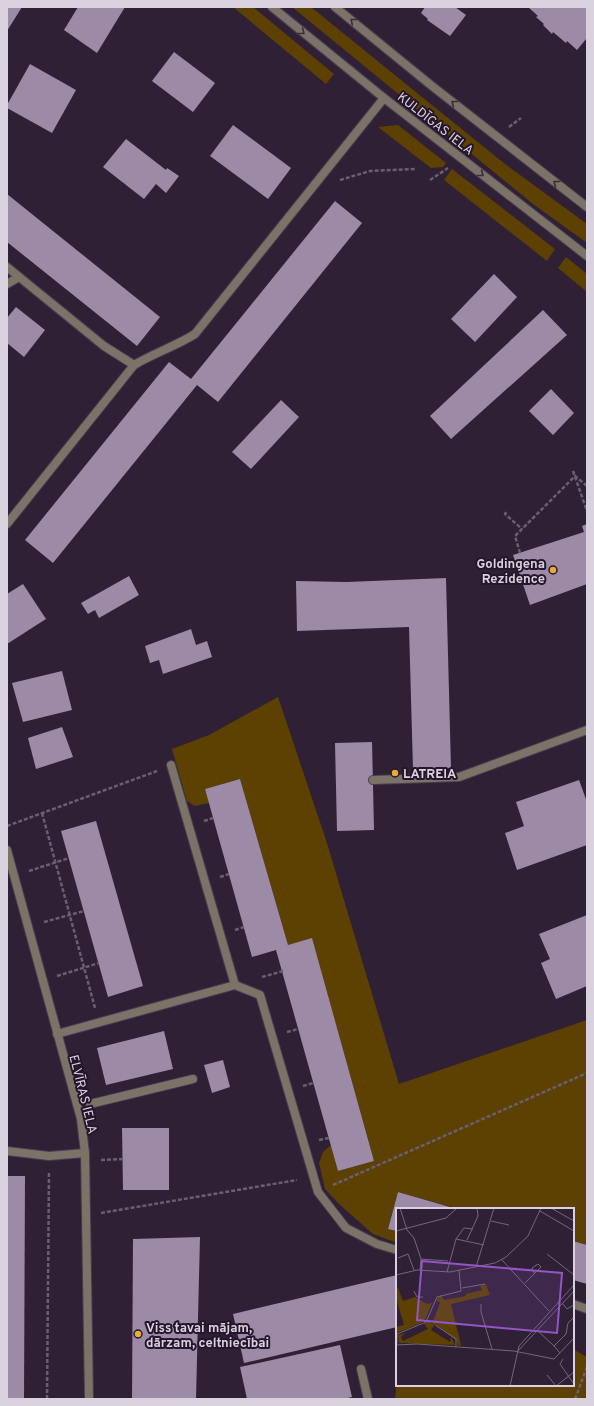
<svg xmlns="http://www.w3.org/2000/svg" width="594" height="1406" font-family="Overpass,sans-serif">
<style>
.green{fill:#5c4102}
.building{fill:#9c8aa6}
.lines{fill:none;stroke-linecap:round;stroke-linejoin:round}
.service-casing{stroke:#4a3c51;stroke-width:10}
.minor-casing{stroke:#4a3c51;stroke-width:10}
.path{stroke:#6b5e71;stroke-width:2.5;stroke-dasharray:4 2;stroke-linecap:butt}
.service{stroke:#7b7367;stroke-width:8}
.minor{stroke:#7b7367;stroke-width:8}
.oneway{stroke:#3a2d3b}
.poi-dot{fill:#e6ac36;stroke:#25162c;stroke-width:1.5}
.labels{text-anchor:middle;stroke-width:4;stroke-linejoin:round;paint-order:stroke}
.street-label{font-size:13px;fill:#dad1df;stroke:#25162c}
.poi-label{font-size:13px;font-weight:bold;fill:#dad1df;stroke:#25162c;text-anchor:start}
.inset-road{fill:none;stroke:#73677a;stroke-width:1}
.view{fill:#9355c7;fill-opacity:0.15;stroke:#9355c7;stroke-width:2}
.inset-edge{fill:none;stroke:#dad1df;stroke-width:2}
</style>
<rect width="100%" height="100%" fill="#2f2036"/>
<g class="green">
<polygon points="233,7 253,7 334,74 326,84"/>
<polygon points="292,7 311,7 412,89 505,164 587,224 587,243 533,204"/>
<polygon points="398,125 446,163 443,167 431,168 378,127"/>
<polygon points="452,169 555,249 547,261 444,180"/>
<polygon points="566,257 587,274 587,292 558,268"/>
<polygon points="278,697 326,840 399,1084 587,1020 587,1245 573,1241 573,1209 459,1209 398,1192 388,1228 397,1231 397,1243 373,1234 339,1204 325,1189 319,1163 323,1152 331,1145 338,1171 374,1161 312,939 288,945 240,779 205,789 209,803 195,806 187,801 172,749 209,735"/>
<polygon points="573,1349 587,1357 587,1399 395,1399 397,1381 397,1385 573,1385"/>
</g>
<g class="building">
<polygon points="7,7 22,7 7,31"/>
<polygon points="78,7 125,7 97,53 64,30"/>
<polygon points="425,7 455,7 466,15 450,36 427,20 428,19 421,13"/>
<polygon points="528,7 587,7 587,38 577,50 567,41 566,43 553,32 552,34 543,25 544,24 536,17 538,16"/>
<polygon points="174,52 215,83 193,112 152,81"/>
<polygon points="30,64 76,90 52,133 7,108 7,105"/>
<polygon points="233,125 291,168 268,199 210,156"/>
<polygon points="126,139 166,170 167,168 179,176 166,193 156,184 144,199 103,167"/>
<polygon points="7,194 160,317 137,346 7,242"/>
<polygon points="335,201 362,223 218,402 197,385 53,563 25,540 169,362 191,379"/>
<polygon points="494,274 517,297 475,342 451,319"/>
<polygon points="16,307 45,330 24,357 7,343 7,318"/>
<polygon points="543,310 567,335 451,439 430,416"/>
<polygon points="551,389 574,413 553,435 529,411"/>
<polygon points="281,400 299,417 251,469 232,452"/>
<polygon points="587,524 587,584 530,605 513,555 584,532 582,526"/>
<polygon points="129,576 139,595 99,618 95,610 88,614 81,603"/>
<polygon points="446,578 451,768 413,769 409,627 297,631 296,581 347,582"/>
<polygon points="23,584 46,619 7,644 7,594"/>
<polygon points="191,629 196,645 207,641 212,657 163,674 159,660 150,663 145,646"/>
<polygon points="62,671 72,710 23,722 12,683"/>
<polygon points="62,727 73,757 36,769 28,738"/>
<polygon points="372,742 374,830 337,831 335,743"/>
<polygon points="240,779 288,945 312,938 374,1161 338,1171 276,950 252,957 205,789"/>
<polygon points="579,780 587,802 587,845 517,870 505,833 524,826 516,802"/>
<polygon points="96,821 143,986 108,997 61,831"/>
<polygon points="587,915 587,986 556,999 541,963 550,959 539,934"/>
<polygon points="164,1031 173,1069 106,1085 97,1048"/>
<polygon points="223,1060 230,1087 212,1093 204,1065"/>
<polygon points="122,1128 169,1128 169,1190 123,1190"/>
<polygon points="7,1176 25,1176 24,1399 7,1399"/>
<polygon points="398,1192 457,1209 397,1209 397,1231 388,1229"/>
<polygon points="200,1237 196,1399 132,1399 133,1239"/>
<polygon points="573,1241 587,1245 587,1284 573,1280"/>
<polygon points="397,1275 397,1327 244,1363 233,1314"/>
<polygon points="340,1345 352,1397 343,1399 247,1399 240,1367"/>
</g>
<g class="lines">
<defs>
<g id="service">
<polyline points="7,267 104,346 134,365"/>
<polyline points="7,284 19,277"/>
<path d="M7,524L134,365C154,353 176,346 195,334L384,98"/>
<polyline points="373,780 459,777 587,730"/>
<polyline points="90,1104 193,1079"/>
<polyline points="361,1369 368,1399"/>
</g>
<g id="minor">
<polyline points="272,7 384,98 587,256"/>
<polyline points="335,7 432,86 587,207"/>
<polyline points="171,765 235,985"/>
<polyline points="7,850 81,1119 85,1153 89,1399"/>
<polyline points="57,1034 235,985 260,995 318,1192 346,1228 377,1244 397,1250"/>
<polyline points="7,1151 49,1156 85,1153"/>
<polyline points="573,1304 587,1309"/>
</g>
</defs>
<use href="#service" class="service-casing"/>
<use href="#minor" class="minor-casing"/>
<g class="path">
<polyline points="509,127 521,118"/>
<polyline points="340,180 370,171 416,169"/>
<polyline points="430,180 448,168"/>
<polyline points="573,471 587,511"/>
<polyline points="506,512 505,514 522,529"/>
<polyline points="520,553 515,536 575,476 587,486"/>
<polyline points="42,813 95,1008"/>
<polyline points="204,821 213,818"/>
<polyline points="7,826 157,771"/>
<polyline points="29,871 69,858"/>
<polyline points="220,877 229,874"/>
<polyline points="44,922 84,911"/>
<polyline points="235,930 244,927"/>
<polyline points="57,976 99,963"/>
<polyline points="262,977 283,971"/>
<polyline points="287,1032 298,1029"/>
<polyline points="303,1086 313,1083"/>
<polyline points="319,1140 329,1138"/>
<polyline points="101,1160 123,1159"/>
<polyline points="333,1185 587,1073"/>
<polyline points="101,1213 297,1180"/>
<polyline points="573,1286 574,1281"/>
<polyline points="47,1399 49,1172"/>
<polyline points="575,1399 587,1367"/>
</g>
<use href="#service" class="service"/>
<use href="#minor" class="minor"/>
</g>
<defs><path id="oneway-chevron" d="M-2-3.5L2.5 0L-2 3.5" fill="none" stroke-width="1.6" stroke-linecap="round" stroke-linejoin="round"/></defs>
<g class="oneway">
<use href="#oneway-chevron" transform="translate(353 21) rotate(-141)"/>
<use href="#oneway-chevron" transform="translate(302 32) rotate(39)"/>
<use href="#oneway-chevron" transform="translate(454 103) rotate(-142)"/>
<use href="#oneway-chevron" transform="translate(481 174) rotate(38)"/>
<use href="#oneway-chevron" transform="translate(556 183) rotate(-142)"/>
</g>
<g class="poi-dot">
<circle cx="553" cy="570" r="4"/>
<circle cx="395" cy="773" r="4"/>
<circle cx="138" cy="1334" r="4"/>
</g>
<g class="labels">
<g class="street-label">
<text transform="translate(436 123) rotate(38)" y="5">KULDĪGAS IELA</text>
<text transform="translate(84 1094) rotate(76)" y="5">ELVĪRAS IELA</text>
</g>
<g class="poi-label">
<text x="545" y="568" text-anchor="end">Goldingena<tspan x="545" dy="15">Rezidence</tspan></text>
<text x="403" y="778">LATREIA</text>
<text x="146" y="1332">Viss tavai mājam,<tspan x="146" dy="15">dārzam, celtniecībai</tspan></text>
</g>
</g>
<g transform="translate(396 1208)">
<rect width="178" height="178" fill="#2f2036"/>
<path d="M90,76L94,87L55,96L65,137L62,138L61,133L39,116L35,122L54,134L55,129L59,137L3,135L2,127L9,125L5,129L7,133L32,121L28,116L32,112L36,116L44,95L40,92L45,87L48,92L70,88V86L86,82L84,78ZM2,80L7,93L19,89L31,96L36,95L30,110L23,116L0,125V119L8,117L0,90V81Z" fill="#5c4102"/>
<path class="inset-road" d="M4,0L11,22L18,30L25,51L24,62M155,0L178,13M144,3L178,23M95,13L113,17M0,23L50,10L61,0M60,31L68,20L77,21M71,32L82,8L81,0M151,46L178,67M2,50L12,46L18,62M25,51L52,53M106,52L153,103M80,59L98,0M51,64L60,31L88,37M0,67L21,62L54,64L99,55L110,49L132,28L145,0M129,75L145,59L142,56L136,60L138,65M66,80L89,76M18,83L21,89H27M166,95L171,101L178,97M85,96V104L96,141M39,117L60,131V139M141,122L158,138M1,136V126L30,114L41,89L65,83L63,62M0,137L21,136L118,143L158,151L178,130M121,144L178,83M164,145L158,138L170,126L172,115L178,109M167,151L164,156L178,176M151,167L160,178M114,178L123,138L178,77M160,178L178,164"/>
<path class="view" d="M26,53L166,65L161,125L21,112Z"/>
<rect width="178" height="178" class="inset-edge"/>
</g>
<rect width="594" height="1406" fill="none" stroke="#dad1df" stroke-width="16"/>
</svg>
